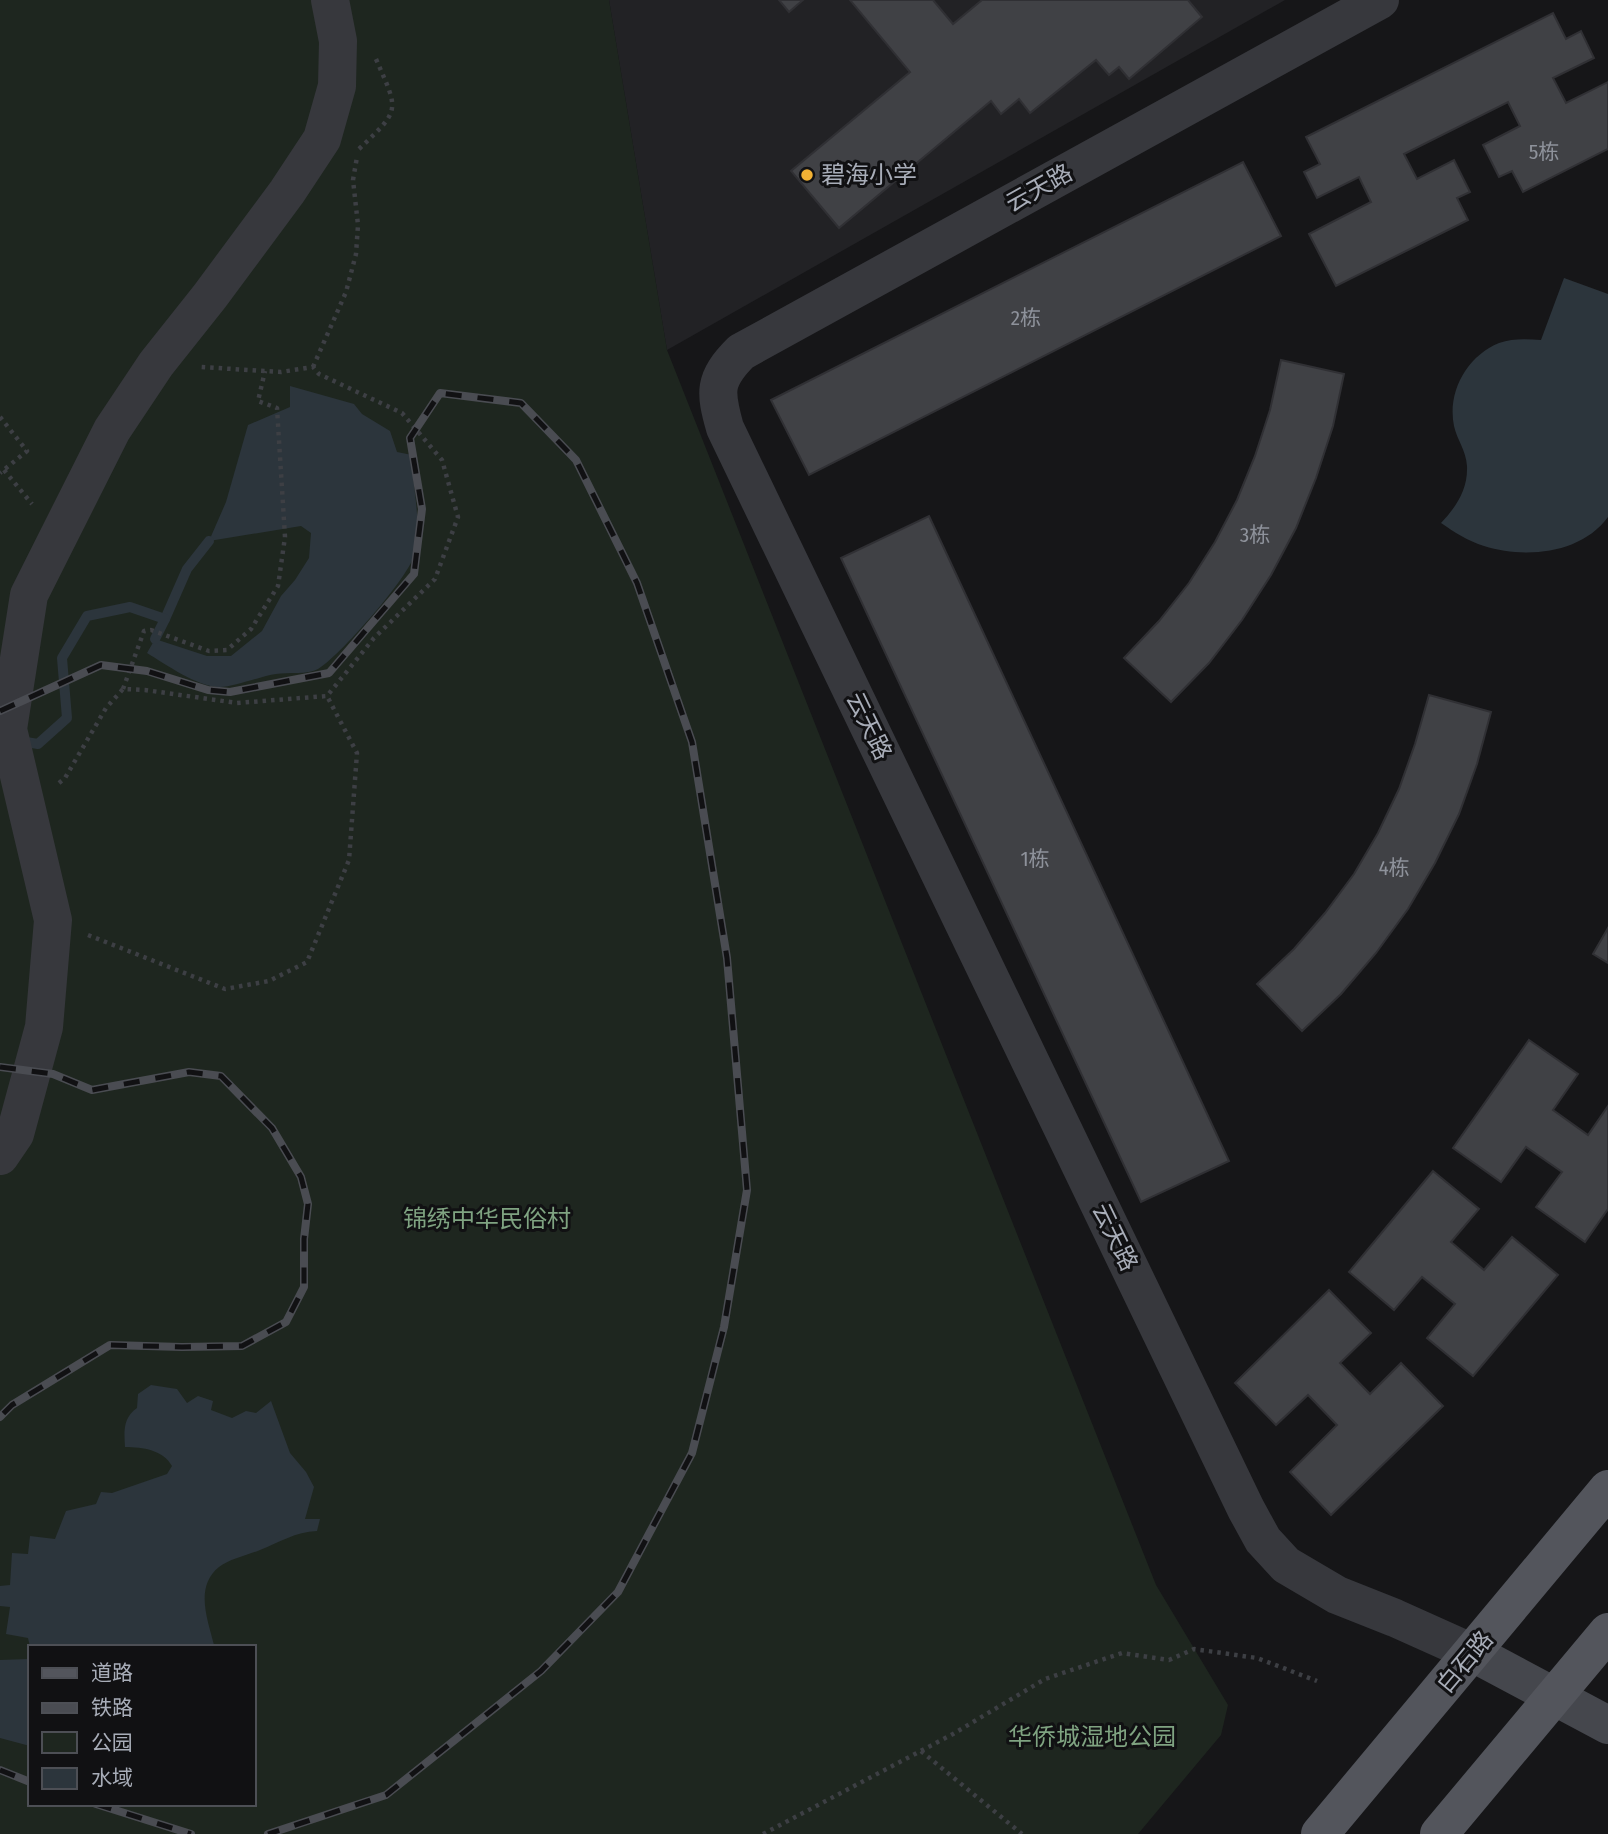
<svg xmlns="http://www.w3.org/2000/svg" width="1608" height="1834" font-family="'Fira Sans Condensed','Noto Sans SC',sans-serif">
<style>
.built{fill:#222225}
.green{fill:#1e261f;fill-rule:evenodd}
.water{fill:#2c353c}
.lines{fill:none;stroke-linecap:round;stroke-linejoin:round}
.stream{stroke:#2c353c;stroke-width:10}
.building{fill:#404145;stroke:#303034;stroke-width:2}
.path{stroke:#3d3f44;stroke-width:4.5;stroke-dasharray:3.5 5;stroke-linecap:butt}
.street{stroke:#37383d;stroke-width:38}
.secondary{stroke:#45474d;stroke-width:38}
.primary{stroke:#53555c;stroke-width:38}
.rail-casing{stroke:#4a4c52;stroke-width:8}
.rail{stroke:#111113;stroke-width:5;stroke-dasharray:16;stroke-linecap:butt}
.poi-dot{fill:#f2b134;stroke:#111113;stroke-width:2.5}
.labels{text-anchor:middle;stroke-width:6;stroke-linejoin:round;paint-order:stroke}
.number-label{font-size:21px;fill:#8e929b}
.poi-label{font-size:24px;fill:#a8adb8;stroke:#111113;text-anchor:start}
.street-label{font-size:24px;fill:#a8adb8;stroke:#111113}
.park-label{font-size:24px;fill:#7fa381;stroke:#111113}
</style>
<rect width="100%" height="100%" fill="#161618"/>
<polygon class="built" points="609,0 1285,0 667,350"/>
<path class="green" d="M0,0H609L667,350L1156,1585L1228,1705L1221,1735L1138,1834H0ZM30,1647H254V1804H30Z"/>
<g class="water">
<path d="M1564,278L1608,294V517C1581,554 1525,559 1484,546C1468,541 1454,532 1441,523C1456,507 1468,490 1467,466C1466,450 1457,440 1454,426C1447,392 1467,356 1499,343C1513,338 1527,339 1541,340Z"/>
<path d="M290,386L354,404L362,414L390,431L397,452L412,455C412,488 423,524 414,556C407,579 339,657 318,669C308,675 288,672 276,674C261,676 231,688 219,687C198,687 165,664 147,653L155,639L207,656H231L262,631L281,596L295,580L309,558L311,533L301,526L209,541L226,502L248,425L290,407Z"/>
<path d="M151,1385L177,1389L187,1403L198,1396L213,1401L211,1410L232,1418L246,1411L256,1413L271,1401L290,1453L306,1472L314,1487L305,1519H320L317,1531C295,1532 280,1542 260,1550C248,1555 229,1559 219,1567C194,1587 208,1620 214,1645L210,1647H30L28,1638L6,1634L10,1607L0,1606V1586L10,1585L12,1553L28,1554L30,1536L55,1539L66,1511L96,1504L101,1492L112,1493L167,1474L172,1466C163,1450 143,1447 125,1447C124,1431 123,1418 137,1408L138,1394Z"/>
<polygon points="30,1659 30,1746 0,1738 0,1660"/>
</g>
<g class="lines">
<g class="stream">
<polyline points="165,619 187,569 209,541"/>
<polyline points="20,741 38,744 67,718 62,658 87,616 130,607 165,619 155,639"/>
</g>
</g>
<g class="building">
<polygon points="779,0 803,0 789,12"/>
<polygon points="850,0 933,0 953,24 982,0 1188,0 1202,17 1129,79 1119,67 1109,75 1096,60 1030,113 1019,99 1001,114 991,101 839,228 791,171 910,72"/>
<polygon points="1553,13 1566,39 1581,31 1594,58 1553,78 1566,103 1608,82 1608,149 1523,192 1512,171 1499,177 1483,145 1520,126 1508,102 1404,154 1417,179 1454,160 1470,192 1457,198 1468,220 1336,286 1309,234 1371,202 1359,177 1317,198 1304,172 1320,164 1306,137"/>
<polygon points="1243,162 1281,236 809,475 771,400"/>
<polygon points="1281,360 1344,374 1333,426 1316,478 1296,528 1271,575 1242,620 1209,663 1171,702 1124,658 1159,621 1189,583 1215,542 1237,500 1255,456 1270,410"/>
<polygon points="929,516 1229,1161 1141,1202 841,558"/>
<polygon points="1429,695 1491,712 1477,764 1459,814 1435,863 1408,909 1376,953 1341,994 1302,1031 1257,984 1294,949 1325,913 1354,874 1378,833 1399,789 1415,744"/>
<polygon points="1608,928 1608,963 1593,954"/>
<polygon points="1529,1040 1578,1074 1553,1110 1588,1135 1608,1106 1608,1209 1585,1242 1536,1207 1562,1172 1526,1147 1501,1182 1453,1148"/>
<polygon points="1433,1171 1479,1209 1451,1242 1484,1270 1512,1237 1558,1275 1473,1376 1427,1338 1455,1304 1422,1277 1394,1310 1349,1272"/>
<polygon points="1329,1290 1371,1333 1340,1363 1370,1394 1401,1363 1443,1406 1331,1515 1290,1472 1337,1425 1308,1395 1276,1425 1235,1383"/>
</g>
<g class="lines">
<g class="path">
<path d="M359,149C401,109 399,112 376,59"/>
<polyline points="313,367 346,292 356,254 358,225 353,180 357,157"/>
<polyline points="0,417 27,451 0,473"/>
<polyline points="4,470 32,504"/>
<polyline points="123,689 144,631 151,630 209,651 227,650 251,629 278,586 285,537 277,408 258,401 265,371"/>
<polyline points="59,783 65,778 106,708 123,689 145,690 237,703 327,696 374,638 435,579 458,517 442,460 402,413 319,374 313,367 281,372 201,367"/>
<polyline points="88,935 225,989 269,981 307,962 349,860 357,753 327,696"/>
<polyline points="921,1751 1022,1834"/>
<polyline points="763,1834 953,1734 1045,1679 1122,1653 1169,1660 1194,1649 1257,1658 1317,1681"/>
</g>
<g class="street">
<path d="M1380,0L741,352C713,380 715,392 725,428L1246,1509L1263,1540L1286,1565L1337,1595L1395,1618L1473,1653"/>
<polyline points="0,1156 15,1134 44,1027 53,920 8,729 29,595 112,430 156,364 210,296 287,192 322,139 337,86 338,41 330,0"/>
</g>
<polyline class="secondary" points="1473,1653 1608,1725"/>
<g class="primary">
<polyline points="1320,1834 1608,1489"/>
<polyline points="1439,1834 1608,1632"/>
</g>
<defs>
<g id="rail">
<polyline points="0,711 101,665 147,671 208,690 230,692 329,673 414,574 422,509 410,438 440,393 521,403 576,460 637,583 692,742 727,958 747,1190 724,1327 692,1453 618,1592 541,1671 386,1795 268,1834"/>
<polyline points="0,1067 53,1074 92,1090 189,1072 221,1076 272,1128 301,1177 308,1204 304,1239 304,1287 286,1322 242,1346 182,1347 110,1345 12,1405 0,1417"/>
<polyline points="0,1770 30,1782"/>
<polyline points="96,1804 191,1834"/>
</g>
</defs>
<use href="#rail" class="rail-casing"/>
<use href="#rail" class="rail"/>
</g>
<circle class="poi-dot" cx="807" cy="175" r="7"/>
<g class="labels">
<g class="number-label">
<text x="1544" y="159">5栋</text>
<text x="1026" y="325">2栋</text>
<text x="1255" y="542">3栋</text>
<text x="1035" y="866">1栋</text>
<text x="1394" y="875">4栋</text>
</g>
<g class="poi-label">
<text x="821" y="183">碧海小学</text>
</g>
<g class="street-label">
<text transform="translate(1039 188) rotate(-29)" y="8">云天路</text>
<text transform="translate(869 726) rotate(64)" y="8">云天路</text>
<text transform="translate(1115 1237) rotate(64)" y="8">云天路</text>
<text transform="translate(1465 1662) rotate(-50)" y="8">白石路</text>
</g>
<g class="park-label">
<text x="487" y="1227">锦绣中华民俗村</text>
<text x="1092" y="1745">华侨城湿地公园</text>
</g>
</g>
<rect x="28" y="1645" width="228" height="161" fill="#111113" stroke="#4d4f55" stroke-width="2"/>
<rect x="42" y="1668" width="35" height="10" fill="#53555c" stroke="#4d4f55" stroke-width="2"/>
<text x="91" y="1680" font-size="21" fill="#a8adb8">道路</text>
<rect x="42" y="1703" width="35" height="10" fill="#4a4c52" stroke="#4d4f55" stroke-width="2"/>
<text x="91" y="1715" font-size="21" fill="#a8adb8">铁路</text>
<rect x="42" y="1732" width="35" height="21" fill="#1e261f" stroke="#4d4f55" stroke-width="2"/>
<text x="91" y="1750" font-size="21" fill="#a8adb8">公园</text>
<rect x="42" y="1768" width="35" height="21" fill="#2c353c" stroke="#4d4f55" stroke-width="2"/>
<text x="91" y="1785" font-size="21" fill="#a8adb8">水域</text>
</svg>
